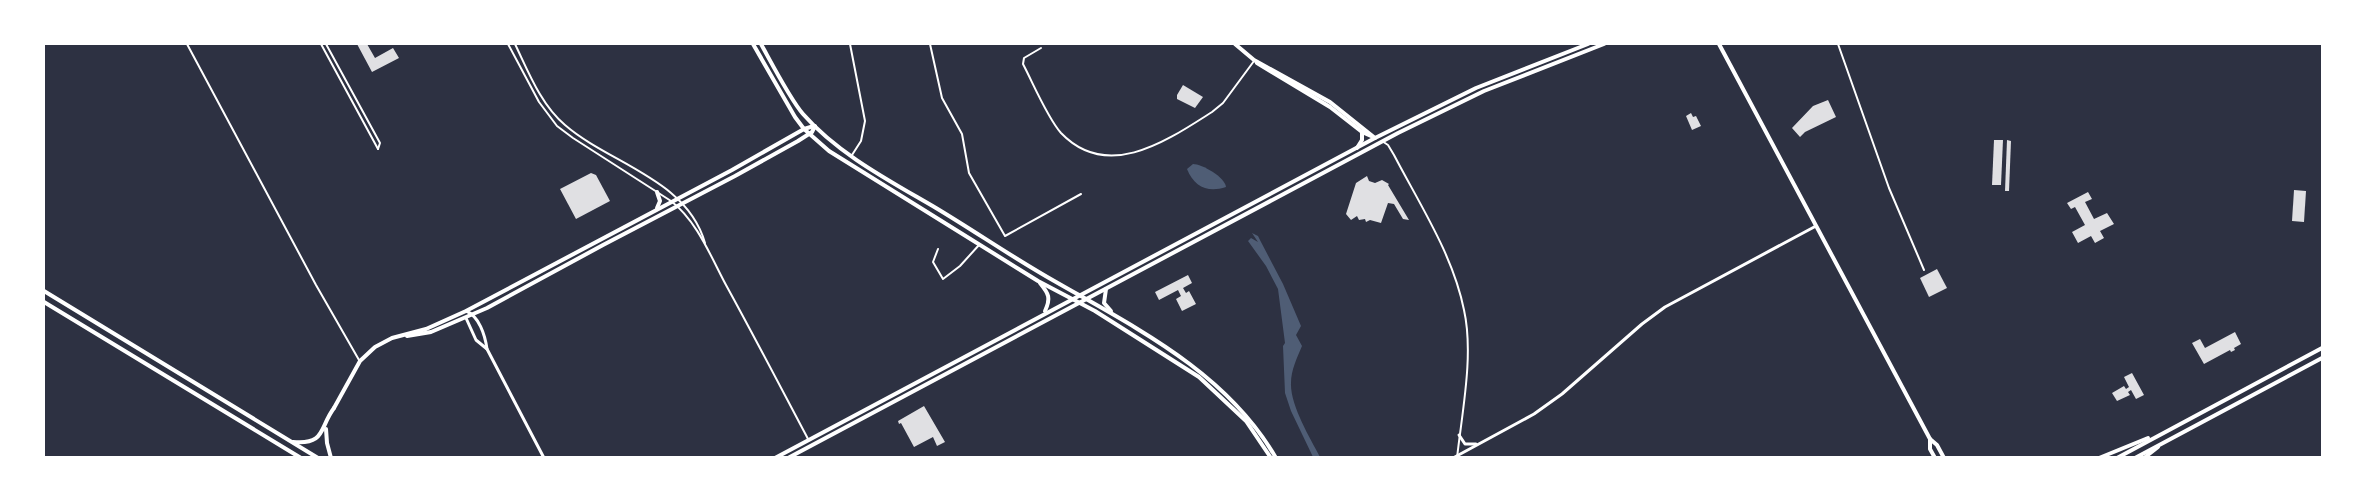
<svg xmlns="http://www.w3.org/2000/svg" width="2366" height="501" font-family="'Fira Sans Condensed',sans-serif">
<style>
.water{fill:#4f5d75}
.building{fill:#e0e0e3}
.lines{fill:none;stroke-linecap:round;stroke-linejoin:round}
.minor{stroke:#fff;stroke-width:2}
.tertiary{stroke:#fff;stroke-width:3}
.secondary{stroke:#fff;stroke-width:4}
.trunk{stroke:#fff;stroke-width:4}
</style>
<rect width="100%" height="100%" fill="#2d3142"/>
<g class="water">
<path d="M1193,164C1202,164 1225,177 1226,187C1208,193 1194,187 1187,169Z"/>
<path d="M1252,233L1258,236L1261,242L1283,284L1301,326L1296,335L1302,346C1297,358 1291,370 1291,383C1290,405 1310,438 1320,457H1313L1291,411L1285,393L1283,346L1285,343L1278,289L1266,266L1248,241L1251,238L1258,242Z"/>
</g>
<g class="building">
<polygon points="357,44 367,44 375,58 393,48 399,58 372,72"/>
<polygon points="1183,85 1203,97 1195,108 1177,99 1177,95"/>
<polygon points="1828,100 1836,117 1805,132 1800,137 1792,128 1813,106"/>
<polygon points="1691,113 1693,117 1696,116 1701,126 1692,130 1686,116"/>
<polygon points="1994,140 2003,140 2001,185 1992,185"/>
<polygon points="2007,140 2011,141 2009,191 2005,191"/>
<polygon points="591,173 596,175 610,201 576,219 560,189"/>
<polygon points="1367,176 1369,181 1375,183 1382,180 1389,184 1388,185 1409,220 1403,219 1394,204 1388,203 1381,223 1370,220 1366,222 1365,219 1359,220 1357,216 1351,220 1346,214 1356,183"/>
<polygon points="2294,190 2306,191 2304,222 2292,221"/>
<polygon points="2088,192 2092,199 2085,202 2094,219 2107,213 2114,224 2100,231 2104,238 2095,243 2091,236 2078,243 2072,232 2085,225 2075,207 2071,209 2067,203"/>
<polygon points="1937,269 1947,288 1929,297 1920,278"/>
<polygon points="1188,275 1192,283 1183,288 1186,293 1189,291 1196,304 1182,311 1176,299 1181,296 1178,290 1159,300 1155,292"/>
<polygon points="2235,332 2241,344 2234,348 2235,350 2231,352 2230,350 2204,364 2192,343 2200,339 2205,348"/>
<polygon points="2132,373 2144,395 2136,399 2131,390 2128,392 2130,395 2117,401 2112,393 2124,386 2126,389 2129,387 2124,377"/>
<polygon points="924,406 945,442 937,446 933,437 914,447 901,423 899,424 898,421"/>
</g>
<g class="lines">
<g class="minor">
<polyline points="187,44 316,285 359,360"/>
<polyline points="321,44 378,149"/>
<polyline points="326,44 380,143 378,149"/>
<path d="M508,44L539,102L557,126L573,138L671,201C697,221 711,257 726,285C754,336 781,388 808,439"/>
<path d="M515,44C528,71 541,105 565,125C610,164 687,179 705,243"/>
<polyline points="850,44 865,121 861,141 852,155"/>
<polyline points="930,44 942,98 962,134 969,173 1005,236 1081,194"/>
<polyline points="1838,44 1889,188 1924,270"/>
<path d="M1041,48L1024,58L1023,64C1033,83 1047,117 1061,133C1108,182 1168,140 1212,112L1223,103L1254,61"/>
<path d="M1382,141L1388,145L1394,155C1420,205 1453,255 1464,310C1474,355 1462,412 1457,458"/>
<polyline points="938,249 933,262 943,279 960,266 979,245"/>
</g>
<g class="tertiary">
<path d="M466,311C479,316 485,335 487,349L544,458"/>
<polyline points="466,318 476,340 487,349"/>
<polyline points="1459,435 1465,444 1476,444"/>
<polyline points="1453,458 1534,414 1562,394 1642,324 1665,307 1816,226"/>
</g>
<g class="secondary">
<polyline points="753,44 795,117 804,129 829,151 1038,281 1095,311 1199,377 1246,421 1271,458"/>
<path d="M761,44C771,62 790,99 803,114C838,154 890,181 936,208C976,232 1015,259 1056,282C1138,329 1227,373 1276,458"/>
<polyline points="1235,44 1254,60 1330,102 1375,138"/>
<polyline points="1719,44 1930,439 1937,445 1944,458"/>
<polyline points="1257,63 1330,107 1362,132 1371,136"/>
<polyline points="1357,148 1362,140 1362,132"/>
<polyline points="657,208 660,201 657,192"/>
<path d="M1040,283C1049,294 1051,298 1045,311"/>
<polyline points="1106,289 1104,303 1111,311"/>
<polyline points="407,336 431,332 487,308 603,245 735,176 798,141 812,132 815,126"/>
<polyline points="334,408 360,361 375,347 392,338 426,329 466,311 732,170 804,129 814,126"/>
<polyline points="1930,439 1930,449 1935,458"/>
<polyline points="775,458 1375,138 1476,88 1588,44"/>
<polyline points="788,458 1398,133 1484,91 1604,44"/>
</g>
<g class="trunk">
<polyline points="44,291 318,458"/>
<polyline points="44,302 301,458"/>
<polyline points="326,429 327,443 331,458"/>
<path d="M293,442C326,445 319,428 334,408"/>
<polyline points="2099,458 2148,438"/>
<polyline points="2117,458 2322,348"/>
<polyline points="2135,458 2322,358"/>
<polyline points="2144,458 2158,447"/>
</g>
</g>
<rect width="2366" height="501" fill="none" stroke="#ffffff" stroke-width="90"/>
</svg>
